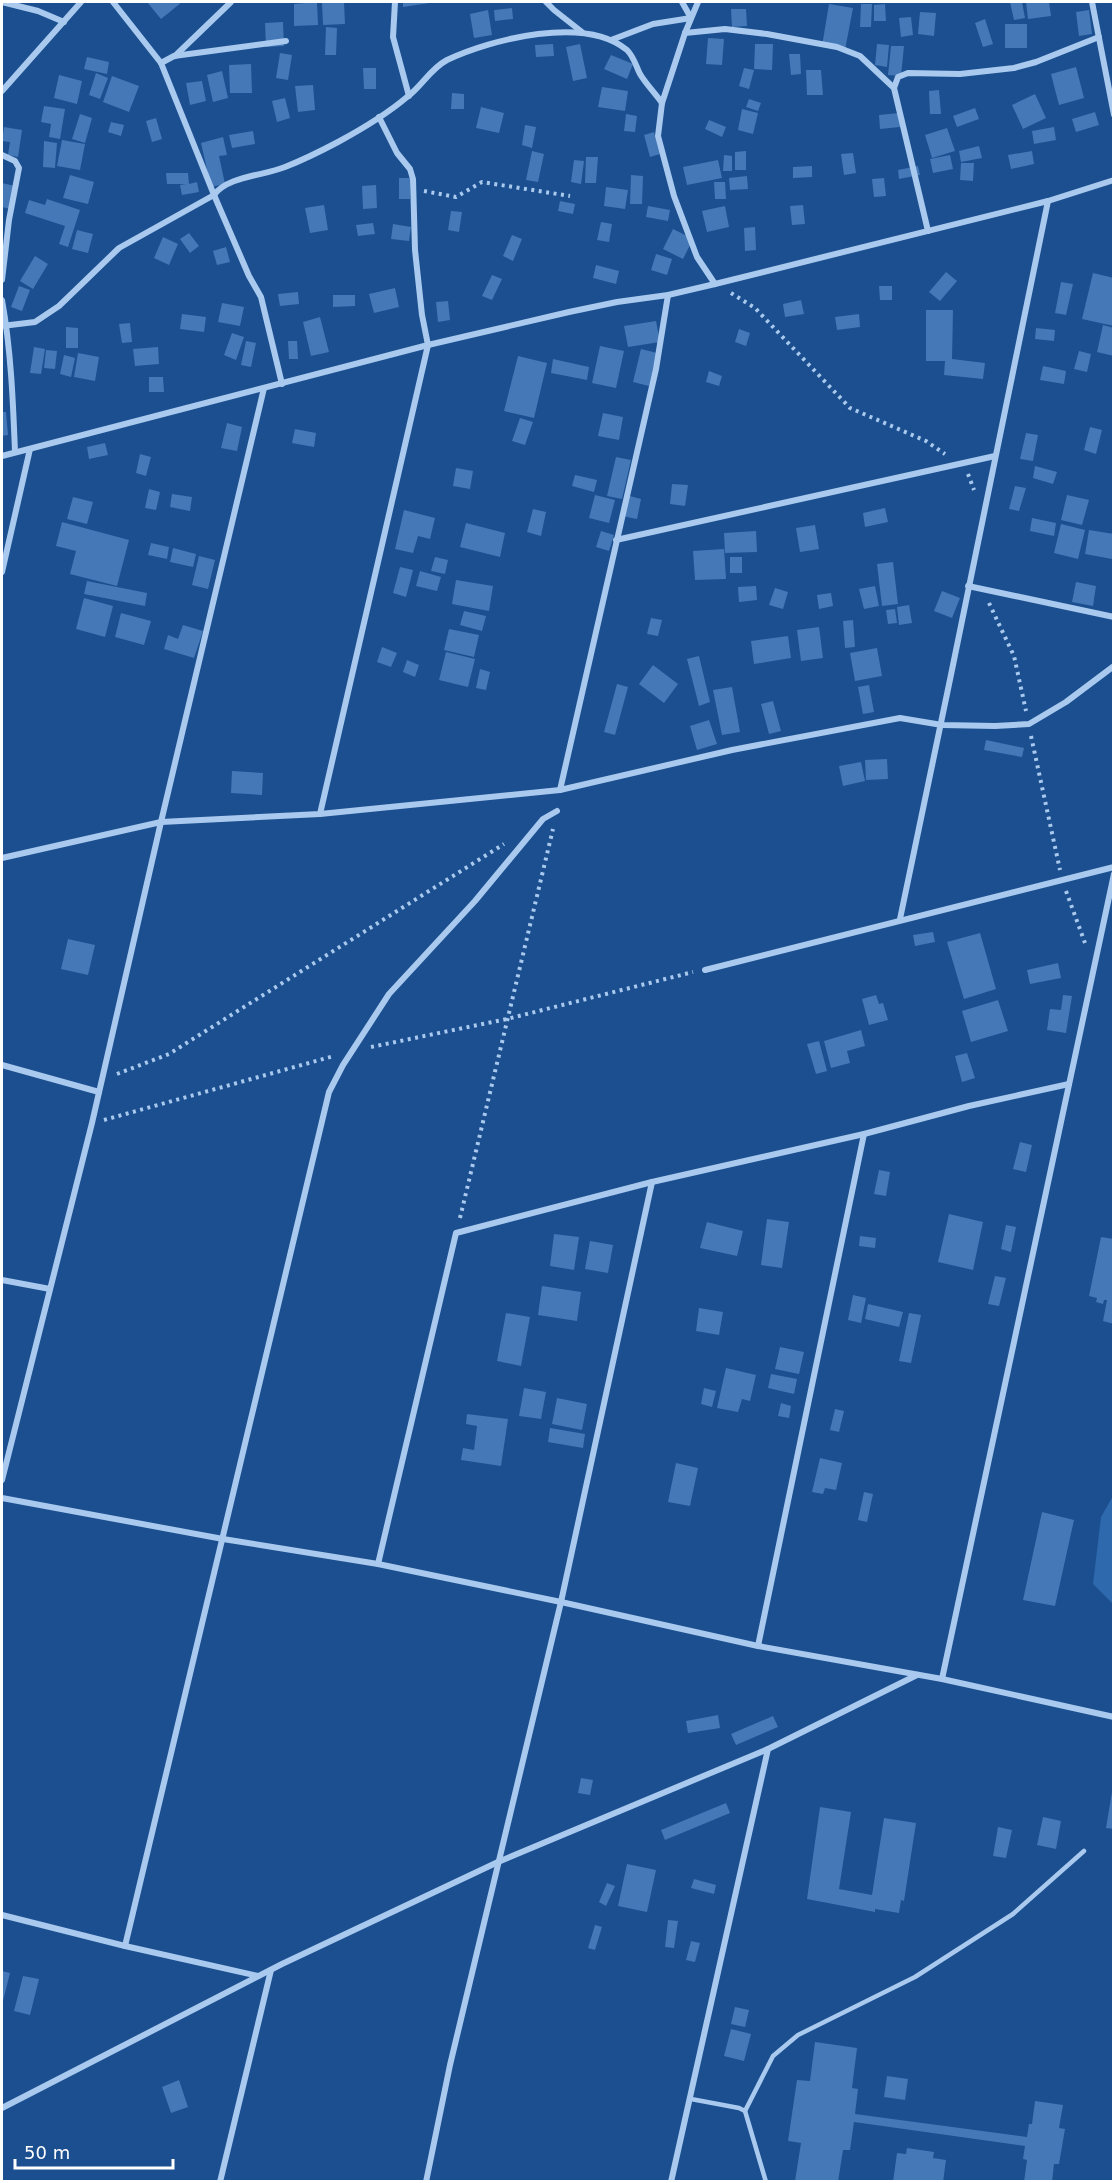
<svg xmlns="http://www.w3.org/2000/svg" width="1115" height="2183" font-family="'DejaVu Sans',sans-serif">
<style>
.green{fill:#2e69ad}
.building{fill:#4478b7}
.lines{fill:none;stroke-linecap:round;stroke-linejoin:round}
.path{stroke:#a9c9ee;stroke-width:4;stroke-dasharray:3 4.5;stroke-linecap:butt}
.lane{stroke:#a9c9ee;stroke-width:4.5}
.street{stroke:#a9c9ee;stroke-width:6}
</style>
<rect width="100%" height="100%" fill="#1b4f8f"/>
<polygon class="green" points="1113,1496 1113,1604 1093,1584 1101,1517"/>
<g class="building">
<polygon points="147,2 182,2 161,19"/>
<polygon points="317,2 318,25 294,26 294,4"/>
<polygon points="344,2 345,24 323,25 322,3"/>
<polygon points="403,2 429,2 430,3 403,7"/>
<polygon points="1010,2 1022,2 1025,18 1014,20"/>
<polygon points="1026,2 1049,2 1051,16 1028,19"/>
<polygon points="829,4 853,8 845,50 822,46"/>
<polygon points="861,4 872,4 871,27 860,27"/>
<polygon points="885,4 886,21 874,21 874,5"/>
<polygon points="512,8 513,19 495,21 494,10"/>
<polygon points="731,9 746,9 747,26 732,27"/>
<polygon points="488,10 492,35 474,38 470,14"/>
<polygon points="1089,10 1092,34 1079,36 1076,12"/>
<polygon points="920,12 936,13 934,36 918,34"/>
<polygon points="911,17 913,35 901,37 899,18"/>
<polygon points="985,19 993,44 983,47 975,23"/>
<polygon points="283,22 284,46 266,47 265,23"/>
<rect x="1005" y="24" width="22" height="24"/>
<polygon points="326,27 337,28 336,55 325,55"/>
<polygon points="708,38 724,39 722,65 706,64"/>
<polygon points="553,44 554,56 536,57 535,45"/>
<polygon points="580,44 587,78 573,81 566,47"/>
<polygon points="755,44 773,44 772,70 754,69"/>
<polygon points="877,44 889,45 887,67 875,65"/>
<polygon points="891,46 904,46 901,76 888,75"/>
<polygon points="280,53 292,55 288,80 276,78"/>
<polygon points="789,54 800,54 801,74 791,75"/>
<polygon points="611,55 633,64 627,79 604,69"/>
<polygon points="87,57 109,62 107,74 84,69"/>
<polygon points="251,64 252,93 230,93 229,65"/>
<polygon points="1076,67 1084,98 1059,105 1051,74"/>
<polygon points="363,68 376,68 376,89 364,89"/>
<polygon points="744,68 754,70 749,89 739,86"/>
<polygon points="806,70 821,70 823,95 807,95"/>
<polygon points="222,71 228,98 213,102 207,75"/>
<polygon points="96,73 108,78 100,99 89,95"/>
<polygon points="59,75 82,81 77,104 54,98"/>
<polygon points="112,76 139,86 129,112 103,102"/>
<polygon points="202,81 206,101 190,105 186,83"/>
<polygon points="313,85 315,110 298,112 295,86"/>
<polygon points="602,87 628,91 625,111 598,107"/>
<polygon points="939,90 941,114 930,114 929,91"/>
<polygon points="452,93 464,94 464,109 451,109"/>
<polygon points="1035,94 1046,118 1023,129 1012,105"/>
<polygon points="285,98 290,118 277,122 272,101"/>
<polygon points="749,99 761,103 758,111 746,107"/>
<polygon points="44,106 65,109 60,139 49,137 51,124 41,122"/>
<polygon points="481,107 504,113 499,133 476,128"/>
<polygon points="975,108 979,119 957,127 953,116"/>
<polygon points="742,109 758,113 753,134 738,130"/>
<polygon points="1095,112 1099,125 1076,132 1072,119"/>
<polygon points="899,113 900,127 880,129 879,115"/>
<polygon points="80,114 92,118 85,143 72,139"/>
<polygon points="626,114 637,116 635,132 624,131"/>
<polygon points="156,118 162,139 152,142 146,121"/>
<polygon points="709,120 726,127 722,137 705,129"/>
<polygon points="111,122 124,125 121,136 108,132"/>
<polygon points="525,125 536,127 532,148 522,145"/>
<polygon points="4,127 22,130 18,157 8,155 10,142 2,141"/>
<polygon points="1054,127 1056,140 1034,144 1032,131"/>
<polygon points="947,128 955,151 932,158 925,135"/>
<polygon points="253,131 255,144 232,148 229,135"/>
<polygon points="654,132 660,154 650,157 644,135"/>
<polygon points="223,137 227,155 219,156 225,184 211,187 201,143"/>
<polygon points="62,140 85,144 80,170 57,166"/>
<polygon points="44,141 57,143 55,168 43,167"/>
<polygon points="979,146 982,158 961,162 959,151"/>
<polygon points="532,151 544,154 538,182 526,180"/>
<polygon points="746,151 746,170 735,170 735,152"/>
<polygon points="1032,151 1034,164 1011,169 1008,155"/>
<polygon points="853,153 856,173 844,175 841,154"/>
<polygon points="724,155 732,156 732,171 723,171"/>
<polygon points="950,155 953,169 933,173 930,159"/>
<polygon points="586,157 598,157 596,183 585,183"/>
<polygon points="574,160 584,161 581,184 571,182"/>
<polygon points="718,160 722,178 687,185 683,167"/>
<polygon points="961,163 974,163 973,181 960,180"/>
<polygon points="812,166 812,177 793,178 793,167"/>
<polygon points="918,166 920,175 899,179 898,170"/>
<polygon points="166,173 188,173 189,184 197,182 199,192 182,195 180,185 186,184 167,184"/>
<polygon points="70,175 94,182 88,204 63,198"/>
<polygon points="631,175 643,176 642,204 630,204"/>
<polygon points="747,176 748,189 730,190 729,178"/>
<rect x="399" y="178" width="11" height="21"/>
<polygon points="884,178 886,196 874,197 872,179"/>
<polygon points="714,182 725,182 726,199 715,199"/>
<polygon points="2,183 15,186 10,209 2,207"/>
<polygon points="376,185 377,208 363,209 362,186"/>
<polygon points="606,187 628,190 625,209 604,206"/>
<polygon points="47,199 80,210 68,247 59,244 65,226 25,213 29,200 45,205"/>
<polygon points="560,201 575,204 573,214 558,211"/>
<polygon points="324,205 328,230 310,233 305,208"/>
<polygon points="803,205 805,224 792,225 790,206"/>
<polygon points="648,206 670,210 668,221 646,217"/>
<polygon points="725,206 729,227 707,232 702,211"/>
<polygon points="451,211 462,212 459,232 448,230"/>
<polygon points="601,222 612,224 609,242 597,240"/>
<polygon points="373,223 375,234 358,236 356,225"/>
<polygon points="393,224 411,227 409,241 391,239"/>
<polygon points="755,227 756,250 745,251 744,228"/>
<polygon points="673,229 693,239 683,259 663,249"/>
<polygon points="77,230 93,234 88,253 72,249"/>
<polygon points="189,233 199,246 190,253 180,239"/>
<polygon points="512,235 522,239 513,261 503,256"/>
<polygon points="163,237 178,244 169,265 154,258"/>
<polygon points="226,247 230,262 217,265 213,251"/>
<polygon points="656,254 672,259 667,275 651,270"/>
<polygon points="35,256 48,264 33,289 20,281"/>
<polygon points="596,265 619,271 616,284 593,278"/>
<polygon points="946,272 957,281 940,301 929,292"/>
<polygon points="1093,273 1114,278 1114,326 1082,319"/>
<polygon points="492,275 502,279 492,300 482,296"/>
<polygon points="1061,282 1073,284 1066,315 1055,313"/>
<polygon points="19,286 30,290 22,311 11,307"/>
<polygon points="879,286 892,286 892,300 880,300"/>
<polygon points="395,288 399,307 374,313 369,294"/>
<polygon points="298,292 299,304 280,306 278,294"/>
<polygon points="333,295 355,295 355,306 333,307"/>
<polygon points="801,300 804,314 785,317 783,304"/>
<polygon points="448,301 450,320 438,322 436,302"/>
<polygon points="222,303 244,307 240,326 218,322"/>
<polygon points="926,310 953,310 952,359 985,363 983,379 944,375 945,361 926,361"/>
<polygon points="182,314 206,317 204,332 180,329"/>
<polygon points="859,314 860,327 837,330 835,317"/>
<polygon points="320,317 329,352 311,356 303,322"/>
<polygon points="656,321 660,342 628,347 624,326"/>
<polygon points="130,323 132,342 122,343 119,324"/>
<polygon points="1103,325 1114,328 1114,356 1097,352"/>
<polygon points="66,327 78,328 78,348 66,348"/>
<polygon points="1036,328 1055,330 1054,341 1035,339"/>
<polygon points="739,329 750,333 746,346 735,342"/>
<polygon points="232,333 244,337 236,360 224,355"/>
<polygon points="246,341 256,343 251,367 241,365"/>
<polygon points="288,341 297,341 298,359 289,359"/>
<polygon points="600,346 624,351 616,388 592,383"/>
<polygon points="34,347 45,349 41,374 30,373"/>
<polygon points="158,347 159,364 135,366 133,349"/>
<polygon points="641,349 657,353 649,386 633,382"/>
<polygon points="46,350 57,351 55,369 44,368"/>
<polygon points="1079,351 1091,354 1087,372 1074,369"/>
<polygon points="78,353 99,357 95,381 74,377"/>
<polygon points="64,355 75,358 71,377 60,374"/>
<polygon points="518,356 547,363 534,418 504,411"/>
<polygon points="553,359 589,367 587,380 551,373"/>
<polygon points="1043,366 1066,371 1064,384 1040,380"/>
<polygon points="709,371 722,376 719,386 706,382"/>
<polygon points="149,377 163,377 164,392 149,392"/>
<polygon points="2,412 6,412 8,435 2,436"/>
<polygon points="603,413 623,417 619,440 598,436"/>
<polygon points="520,418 533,422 525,445 512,441"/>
<polygon points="227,423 242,427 237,451 221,448"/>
<polygon points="1090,427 1102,430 1096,454 1084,450"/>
<polygon points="295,429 316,433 314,447 292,443"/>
<polygon points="1026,433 1038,435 1033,461 1020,459"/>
<polygon points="105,443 108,455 89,459 87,447"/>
<polygon points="140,454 151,457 146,476 136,473"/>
<polygon points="616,457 631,460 622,499 607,496"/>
<polygon points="1035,466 1057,472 1053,484 1033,478"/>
<polygon points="456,468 473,471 470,489 453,486"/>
<polygon points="575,475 597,480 594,492 572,486"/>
<polygon points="672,484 688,485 685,506 670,504"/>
<polygon points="1015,486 1026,488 1019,511 1009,509"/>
<polygon points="149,489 160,492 156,510 145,508"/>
<polygon points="172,494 192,497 190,511 170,507"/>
<polygon points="595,495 615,500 609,523 589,518"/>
<polygon points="626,495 641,499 637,519 622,516"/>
<polygon points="1067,495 1089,500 1082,525 1061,520"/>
<polygon points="73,497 93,502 87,524 67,519"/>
<polygon points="885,508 888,522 865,527 863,513"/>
<polygon points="533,509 546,512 541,536 527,532"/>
<polygon points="404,510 435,518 430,539 418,536 413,553 395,549"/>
<polygon points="1032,518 1056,523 1054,536 1030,531"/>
<polygon points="62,522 129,540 117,586 70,574 76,551 56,546"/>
<polygon points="466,523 505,533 500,557 460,547"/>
<polygon points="1061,524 1085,530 1078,559 1054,553"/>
<polygon points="815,525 819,549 800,552 796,528"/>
<polygon points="1089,530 1114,534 1112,559 1085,554"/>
<polygon points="601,531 614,535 609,551 596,547"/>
<polygon points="756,531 757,552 725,553 724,533"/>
<polygon points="151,543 169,547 167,559 148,555"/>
<polygon points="173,548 196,554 193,567 170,562"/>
<polygon points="724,549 726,579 695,580 693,551"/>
<polygon points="199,556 215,560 208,589 192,585"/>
<polygon points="435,557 448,560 445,574 431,571"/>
<rect x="730" y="557" width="12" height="16"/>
<polygon points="893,562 898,604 882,606 877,564"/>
<polygon points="400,567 413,570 406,597 393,593"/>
<polygon points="420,571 441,577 437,591 416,586"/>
<polygon points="456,580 493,586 489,611 452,604"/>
<polygon points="87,581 147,593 145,606 84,594"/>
<polygon points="1076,582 1096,586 1093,606 1072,602"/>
<polygon points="756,586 757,600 739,602 738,587"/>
<polygon points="875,586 879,606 864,609 859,589"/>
<polygon points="775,588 788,592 783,609 769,605"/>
<polygon points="942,591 960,598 952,618 934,611"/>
<polygon points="831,593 833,606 819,609 817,595"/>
<polygon points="84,598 113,606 105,637 76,629"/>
<polygon points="909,605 912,623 899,625 897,607"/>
<polygon points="895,609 897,623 888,624 886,610"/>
<polygon points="464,611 486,616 482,631 460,625"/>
<polygon points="121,613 151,621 144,645 115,637"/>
<polygon points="651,618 662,620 658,636 647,634"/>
<polygon points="853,620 855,647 845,648 843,621"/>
<polygon points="183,625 203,631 194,658 164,649 168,635 178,639"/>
<polygon points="819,627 823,658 801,661 797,630"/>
<polygon points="449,629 479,635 474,657 444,650"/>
<polygon points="788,636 791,658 754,664 751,641"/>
<polygon points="382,647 397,653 391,667 377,662"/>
<polygon points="877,648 882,676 855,681 850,653"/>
<polygon points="446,652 475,659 468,687 439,680"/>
<polygon points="699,656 710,702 699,706 687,659"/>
<polygon points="407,660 419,665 415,677 403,672"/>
<polygon points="653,665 678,684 664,703 639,684"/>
<polygon points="480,669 490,672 486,690 476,688"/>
<polygon points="617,684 628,687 615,735 604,732"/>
<polygon points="869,685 874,712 863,714 858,687"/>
<polygon points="732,687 740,732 722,735 713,690"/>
<polygon points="773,701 781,731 769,734 761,704"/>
<polygon points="709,720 717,744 697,750 690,726"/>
<polygon points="986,740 1024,748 1022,757 984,750"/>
<polygon points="887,759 888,779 866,780 865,760"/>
<polygon points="861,762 865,781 843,786 839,766"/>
<polygon points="232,771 263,773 262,795 231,793"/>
<polygon points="933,932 935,942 915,946 913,935"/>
<polygon points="980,933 996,989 964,999 947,942"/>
<polygon points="68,939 95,945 88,975 61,969"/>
<polygon points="1058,963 1061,978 1030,984 1027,970"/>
<polygon points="876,995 879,1004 883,1003 888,1020 869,1025 862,999"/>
<polygon points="1063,995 1072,996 1066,1033 1047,1030 1050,1009 1061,1010"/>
<polygon points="998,1000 1008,1031 971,1042 962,1011"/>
<polygon points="861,1030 865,1046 847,1051 850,1063 831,1068 824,1041"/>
<polygon points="819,1041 827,1071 816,1074 807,1044"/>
<polygon points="967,1053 975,1078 962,1082 955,1056"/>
<polygon points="1020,1142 1032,1145 1026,1172 1013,1169"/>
<polygon points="879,1170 890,1172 886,1196 874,1194"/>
<polygon points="949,1214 983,1222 973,1270 938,1262"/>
<polygon points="767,1219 789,1222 782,1268 761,1265"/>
<polygon points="707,1222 743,1231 737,1256 700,1248"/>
<polygon points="1006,1225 1016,1227 1011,1252 1001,1249"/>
<polygon points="554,1234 579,1237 574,1270 550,1266"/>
<polygon points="860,1236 876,1238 875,1248 859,1246"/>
<polygon points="1101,1237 1114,1239 1114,1324 1103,1321 1107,1300 1104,1300 1103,1304 1096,1302 1097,1298 1089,1296"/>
<polygon points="590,1241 613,1245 608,1273 585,1269"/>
<polygon points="995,1276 1006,1278 999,1306 988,1304"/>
<polygon points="542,1286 581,1292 577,1321 538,1315"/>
<polygon points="853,1295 866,1298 861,1323 848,1320"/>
<polygon points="868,1304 903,1312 899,1327 865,1319"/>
<polygon points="699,1308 723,1312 719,1335 696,1331"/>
<polygon points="506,1313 530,1317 521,1366 497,1361"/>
<polygon points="909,1313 921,1315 911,1363 899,1361"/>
<polygon points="780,1347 804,1352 799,1374 775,1369"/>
<polygon points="726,1368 756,1375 750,1401 742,1399 738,1412 717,1408"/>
<polygon points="771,1374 797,1379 794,1394 768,1388"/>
<polygon points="524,1388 546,1392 541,1419 519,1416"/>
<polygon points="704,1388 716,1391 712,1407 701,1404"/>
<polygon points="557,1398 587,1404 582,1430 552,1424"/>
<polygon points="781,1403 791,1406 789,1418 778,1416"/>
<polygon points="835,1409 844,1411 839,1432 830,1430"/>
<polygon points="467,1414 508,1419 501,1466 461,1460 463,1448 474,1450 477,1426 466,1424"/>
<polygon points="550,1428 585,1434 583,1448 548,1442"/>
<polygon points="820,1458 842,1463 836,1490 825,1488 823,1494 812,1492"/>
<polygon points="676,1463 698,1468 690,1506 668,1502"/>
<polygon points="864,1492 873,1494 867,1522 858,1520"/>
<polygon points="1042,1512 1074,1520 1055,1606 1023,1600"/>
<polygon points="718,1715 720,1728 688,1733 686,1721"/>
<polygon points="773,1716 778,1727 736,1745 731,1734"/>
<polygon points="581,1778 593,1780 590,1795 578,1793"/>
<polygon points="1112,1792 1114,1792 1114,1829 1106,1828"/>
<polygon points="726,1803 730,1813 665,1840 661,1830"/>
<polygon points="820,1807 851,1812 839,1889 872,1895 884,1818 916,1823 904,1901 901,1900 899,1913 875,1909 875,1912 807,1899"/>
<polygon points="1043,1817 1061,1821 1056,1849 1037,1845"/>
<polygon points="998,1827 1012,1830 1006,1858 993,1856"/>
<polygon points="627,1864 656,1870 647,1912 618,1906"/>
<polygon points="694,1879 716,1885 714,1894 691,1888"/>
<polygon points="607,1883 615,1886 606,1906 599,1902"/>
<polygon points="668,1920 678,1921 674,1948 665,1947"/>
<polygon points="595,1925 602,1927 595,1950 588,1948"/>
<polygon points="691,1941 700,1943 695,1962 686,1960"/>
<polygon points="2,1971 10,1973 2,2005"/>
<polygon points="23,1976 39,1979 30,2015 14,2011"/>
<polygon points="735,2007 749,2010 745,2027 731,2024"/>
<polygon points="731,2029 751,2034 744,2061 724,2056"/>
<polygon points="815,2042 857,2048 852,2088 858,2089 855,2114 1027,2137 1029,2124 1032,2124 1035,2101 1063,2105 1059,2128 1065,2129 1059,2164 1054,2164 1052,2182 1024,2182 1027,2160 1023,2159 1025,2146 854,2122 850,2150 843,2150 838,2182 795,2181 801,2143 788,2141 797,2080 810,2081"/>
<polygon points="887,2076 908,2079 905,2100 884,2097"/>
<polygon points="179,2080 188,2107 171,2113 162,2087"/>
<polygon points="907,2148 934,2152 933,2158 946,2160 943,2182 893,2182 897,2153 906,2154"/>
</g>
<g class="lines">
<g class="path">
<polyline points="424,191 456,197 482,182 570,196"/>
<polyline points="731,293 755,308 850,408 926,441 945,454"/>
<polyline points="968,474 974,490"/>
<polyline points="989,603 1014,656 1026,711"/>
<polyline points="1031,736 1060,870"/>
<polyline points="1066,891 1085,943"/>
<polyline points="371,1047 507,1019 693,972"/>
<polyline points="117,1074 169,1054 504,844"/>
<polyline points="104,1120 334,1056"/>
<polyline points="460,1218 553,829"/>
</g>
<g class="lane">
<polyline points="691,2099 739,2108 745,2111 766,2182"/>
<polyline points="745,2111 773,2056 798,2035 915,1977 1013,1914 1084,1851"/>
</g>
<g class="street">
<polyline points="2,2 38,11 64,22"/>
<polyline points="113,2 161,63 214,195 249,276 261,297 282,384"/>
<polyline points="395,2 393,37 409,96"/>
<polyline points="546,2 554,10 582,32"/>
<polyline points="698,2 685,33 662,103 658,136 674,196 697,257 715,284"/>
<polyline points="1092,2 1114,115"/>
<polyline points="685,33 725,29 767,34 837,47 860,56 894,88 928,231"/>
<polyline points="611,40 653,24 691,18 682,2"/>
<polyline points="175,56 231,2"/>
<polyline points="161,63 174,56 286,41"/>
<polyline points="894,88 898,77 908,73 960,74 1014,68 1036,62 1099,37"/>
<polyline points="2,91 81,2"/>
<polyline points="2,155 15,161 19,168 9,220 2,280"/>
<path d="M2,300C11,350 13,401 15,452"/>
<path d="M2,326L35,322L59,306L119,248L214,195C228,176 263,176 285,167C303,160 321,151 338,142C362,129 387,114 407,97C422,86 430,69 447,60C492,39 585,15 627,50C634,57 636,66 640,74C646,84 655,93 662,103"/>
<polyline points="2,456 428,345 569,312 617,302 668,295 715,284 1048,201 1114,180"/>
<polyline points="616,540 995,456"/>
<polyline points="2,572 30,449"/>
<polyline points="968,586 1114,617"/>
<polyline points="560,790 656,369 668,295"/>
<polyline points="320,814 428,345 422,315 415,250 413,179 410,169 397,153 379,117"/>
<polyline points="2,858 161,822 320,814 560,790 732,750 900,718 942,725 995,726 1029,724 1066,702 1114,666"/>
<path d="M900,919C951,680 998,441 1048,201"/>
<polyline points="705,970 1114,867"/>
<polyline points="2,1065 99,1092"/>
<polyline points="2,1280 50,1289"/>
<polyline points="2,1480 92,1123 161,822 264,388"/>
<polyline points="2,1498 223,1539 378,1564 561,1602 758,1646 942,1679 1114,1717"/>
<polyline points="378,1564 456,1233 652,1182 864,1134 969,1106 1069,1084"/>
<polyline points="758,1646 864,1134"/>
<polyline points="942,1679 1114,874"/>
<polyline points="2,1915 125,1946 258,1976"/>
<polyline points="125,1946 329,1092 343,1065 389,994 475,901 543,819 557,811"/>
<polyline points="2,2108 282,1964 498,1862 768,1749 917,1675"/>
<polyline points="220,2182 271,1970"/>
<polyline points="426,2182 450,2065 561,1602 652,1182"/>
<polyline points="671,2182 768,1749"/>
</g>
</g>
<rect width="1115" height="2183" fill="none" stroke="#ffffff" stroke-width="6"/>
<path d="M15 2159v9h158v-9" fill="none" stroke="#ffffff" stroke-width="3"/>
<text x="24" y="2159" font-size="18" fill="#ffffff" stroke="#1b4f8f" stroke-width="4.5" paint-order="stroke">50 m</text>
</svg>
